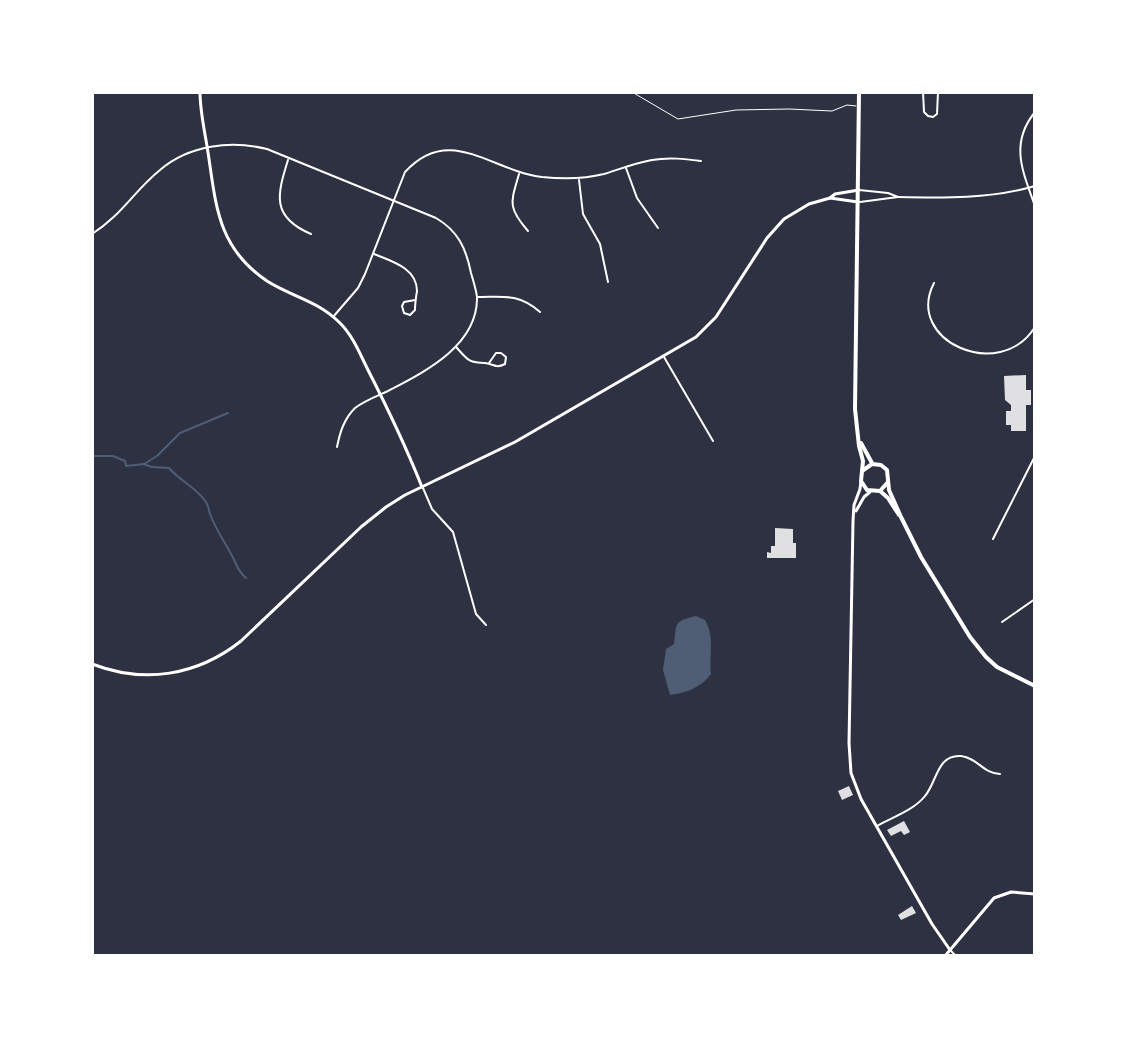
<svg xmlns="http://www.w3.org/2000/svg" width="1127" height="1048" font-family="'Playfair Display',serif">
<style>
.water{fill:#4f5d75}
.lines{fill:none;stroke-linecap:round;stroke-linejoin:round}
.stream{stroke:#4f5d75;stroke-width:2}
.building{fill:#e0e0e3}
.service{stroke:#fff;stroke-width:1}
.minor{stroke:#fff;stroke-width:2}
.tertiary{stroke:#fff;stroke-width:3}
.secondary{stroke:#fff;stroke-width:3}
.primary{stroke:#fff;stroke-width:4}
</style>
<rect width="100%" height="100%" fill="#2d3142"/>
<path class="water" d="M696,616L705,620C715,637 709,655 711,674C702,687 686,693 670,695L663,670L666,649L674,644C677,622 673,622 696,616Z"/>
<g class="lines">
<g class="stream">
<polyline points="92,456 113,456 125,461 126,466 144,464 157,456 180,433 228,413"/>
<path d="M143,464L152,467L169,468C180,481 197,488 206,502C209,507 208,508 210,514C215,528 223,539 230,552C236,562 237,571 246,578"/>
</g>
</g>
<g class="building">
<polygon points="1026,375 1026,390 1031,390 1031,405 1026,405 1026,431 1011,431 1011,425 1006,425 1006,411 1011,411 1011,405 1005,400 1004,376"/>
<polygon points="775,528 793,529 793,543 796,543 796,558 767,558 767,552 771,553 771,546 775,546"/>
<polygon points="849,786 853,795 842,800 838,791"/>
<polygon points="904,821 910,832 904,835 901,831 891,836 887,830"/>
<polygon points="912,906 916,913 901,920 898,915"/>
</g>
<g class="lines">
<polyline class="service" points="632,92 678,119 736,110 789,109 832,111 847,105 856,106"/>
<g class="minor">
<polyline points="923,92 924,112 928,116 933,117 937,114 938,92"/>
<path d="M1035,112C1009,144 1023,172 1035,206"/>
<path d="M288,160C277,195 271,217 311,234"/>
<polyline points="626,168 637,198 658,228"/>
<path d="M519,174C511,202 507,207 528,231"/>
<polyline points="579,180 583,214 600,244 608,282"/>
<polyline points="859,190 888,193 898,197 860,202"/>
<path d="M898,197C944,198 990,199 1035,186"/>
<path d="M92,234C122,215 134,191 160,170C189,145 231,140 267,149L436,218C458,231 466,248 471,273C473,280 476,289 477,297C478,346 424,372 388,391C377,396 364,401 355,408C344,419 340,432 337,447"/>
<path d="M374,254C391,261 417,268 417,291C416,297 415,303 415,310L410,315L404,313L402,306L404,302L415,300"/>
<path d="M934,283C904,341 1000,383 1035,327"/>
<path d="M478,297C503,297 519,293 540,312"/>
<path d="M333,317L358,288L365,274L405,172C450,123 491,171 542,177C563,179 584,179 604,174C620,169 635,163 652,160C669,157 685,159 701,161"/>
<path d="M456,347C467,359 468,363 485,363C495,364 495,369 505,364L506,357L501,353H496L489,363"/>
<polyline points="664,357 713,441"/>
<polyline points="423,488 432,509 453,532 476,614 486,625"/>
<polyline points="993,539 1035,456"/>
<polyline points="1002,622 1035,599"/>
<path d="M877,826C893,817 914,810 925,796C937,782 937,754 961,756C978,758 982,773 1000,774"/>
<polyline points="951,951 956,956"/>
</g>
<g class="tertiary">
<path d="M200,92C200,110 204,128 207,146C216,201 215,246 267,281C292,297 317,300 340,323C353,336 360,354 368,370C388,409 406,447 422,487"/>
<polyline points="830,198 858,202"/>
<path d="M92,664C144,684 197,676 241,641L361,527L386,507L405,495L515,442L696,337L716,317L767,238L784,219L809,204L830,198L835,194L859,190"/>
</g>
<g class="secondary">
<polyline points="861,481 860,489 854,505 853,521 849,743 851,773 861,799 932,924 950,950"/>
<polyline points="856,511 864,497 870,492"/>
<polyline points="945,956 994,898 1011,892 1035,894"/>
</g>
<g class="primary">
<polyline points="859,92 855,409 859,446 863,461 861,481 867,490 880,491 888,482"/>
<polyline points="861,443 872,463"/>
<polyline points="862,471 872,464 881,465 887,470 889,490 901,517 921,557 970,637 986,657 997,667 1035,686"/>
<polyline points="880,491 888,498 899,515"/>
</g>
</g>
<rect width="1127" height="1048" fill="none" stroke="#ffffff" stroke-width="188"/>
</svg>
